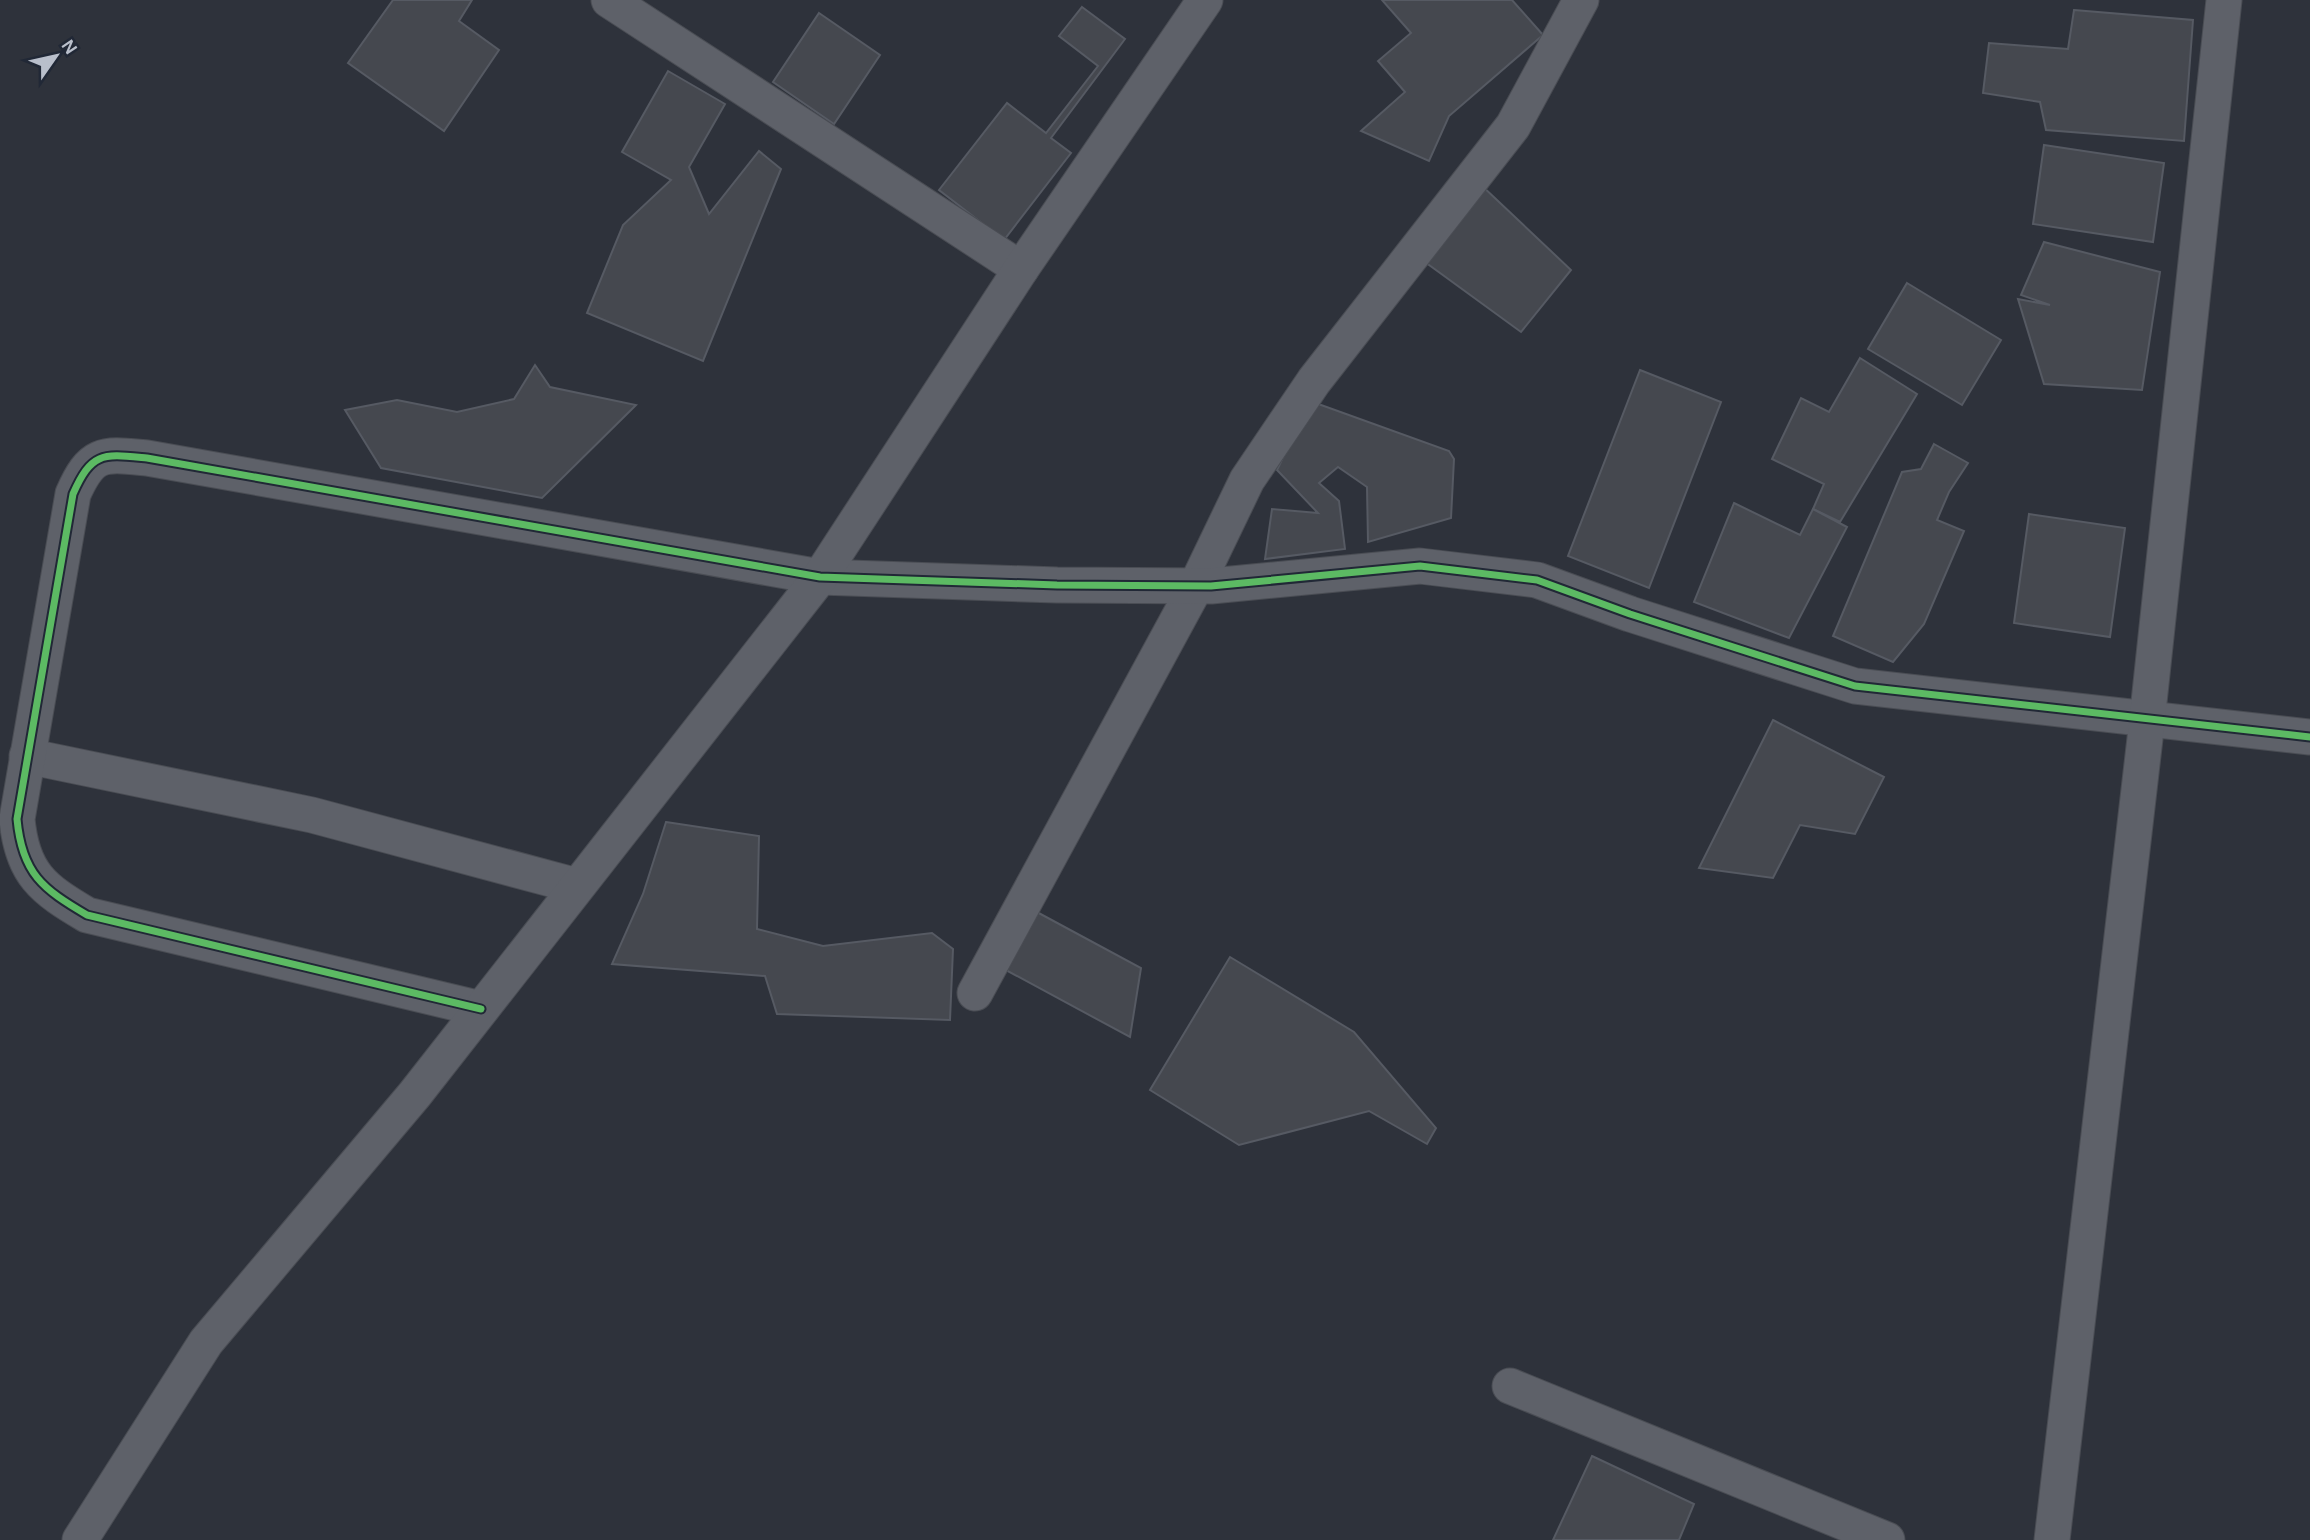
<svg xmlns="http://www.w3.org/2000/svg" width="2310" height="1540" font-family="Karla,sans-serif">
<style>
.building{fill:#45484f;stroke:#565a63;stroke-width:2}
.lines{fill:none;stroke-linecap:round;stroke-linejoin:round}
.street-casing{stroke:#4a4d54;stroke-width:37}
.street{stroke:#5e6169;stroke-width:35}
.cycleway-casing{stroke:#212836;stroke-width:11}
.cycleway{stroke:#5cba63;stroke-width:7}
</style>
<rect width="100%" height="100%" fill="#2e323b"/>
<g class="building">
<polygon points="393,0 472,0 459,21 499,50 444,131 348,63"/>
<polygon points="1382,0 1512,0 1543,35 1449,116 1429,161 1361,131 1405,92 1378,61 1411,33"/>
<polygon points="1082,7 1125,39 1051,138 1071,153 1004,240 939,190 1007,103 1046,133 1098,66 1059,36"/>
<polygon points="2074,10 2193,20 2184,141 2046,130 2040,102 1983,93 1989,43 2068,49"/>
<polygon points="819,13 880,55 834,124 773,82"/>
<polygon points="668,71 725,104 689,167 709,214 759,151 781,169 703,361 587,313 623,225 671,180 622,152"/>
<polygon points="2044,145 2164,163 2153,242 2033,224"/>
<polygon points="1480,184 1571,270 1521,332 1425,262"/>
<polygon points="2044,242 2160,272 2142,390 2044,384 2018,299 2050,305 2021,295"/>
<polygon points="1907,283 2001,340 1962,405 1868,349"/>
<polygon points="1860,358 1917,394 1840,522 1813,509 1824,484 1772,459 1801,398 1829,412"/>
<polygon points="535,365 550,387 636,405 542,498 381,468 345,410 397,400 457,412 514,399"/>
<polygon points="1640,370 1721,402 1649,588 1568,556"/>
<polygon points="1310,401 1449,451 1454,459 1451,518 1368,542 1367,487 1338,467 1319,483 1339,501 1345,549 1265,559 1272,509 1318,513 1277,470"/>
<polygon points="1934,444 1968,463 1949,492 1937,520 1964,531 1924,624 1893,662 1833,636 1902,472 1921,469"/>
<polygon points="1734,503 1800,535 1813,509 1847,527 1789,638 1694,602"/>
<polygon points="2029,514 2125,528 2110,637 2014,623"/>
<polygon points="1773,720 1884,777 1855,834 1800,825 1773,878 1699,868"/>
<polygon points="666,822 759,836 757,929 823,946 932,933 953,949 950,1020 777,1014 765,976 612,964 643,894"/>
<polygon points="1035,911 1141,968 1130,1037 1004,969"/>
<polygon points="1230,957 1354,1032 1436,1128 1427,1144 1369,1111 1239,1145 1150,1090"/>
<polygon points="1592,1456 1694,1504 1679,1540 1553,1540"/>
</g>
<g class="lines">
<defs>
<g id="street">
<polyline points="609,0 1021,269"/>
<polyline points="27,756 312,815 577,886"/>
<polyline points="975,993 1196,586 1247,480 1314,381 1513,126 1581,0"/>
<path d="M481,1009L87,915C43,889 22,874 17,819L73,494C92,451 103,454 147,458L820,577L1057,585L1211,586L1420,566L1537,580L1630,614L1855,686L2310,737"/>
<polyline points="1510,1386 1887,1540"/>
<polyline points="80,1540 206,1342 415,1094 820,577 1021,269 1205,0"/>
<polyline points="2052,1540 2147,721 2224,0"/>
</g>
</defs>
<use href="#street" class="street-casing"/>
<use href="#street" class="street"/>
<defs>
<path id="cycleway" d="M481,1009L87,915C43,889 22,874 17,819L73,494C92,451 103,454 147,458L820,577L1057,585L1211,586L1420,566L1537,580L1630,614L1855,686L2310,737"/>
</defs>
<use href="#cycleway" class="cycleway-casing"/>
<use href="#cycleway" class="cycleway"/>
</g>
<g transform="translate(56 56) rotate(56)" stroke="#212836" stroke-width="5" paint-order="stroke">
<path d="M0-5L12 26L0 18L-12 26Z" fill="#b9bfcb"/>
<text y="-10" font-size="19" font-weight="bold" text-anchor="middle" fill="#b9bfcb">N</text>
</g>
</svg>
